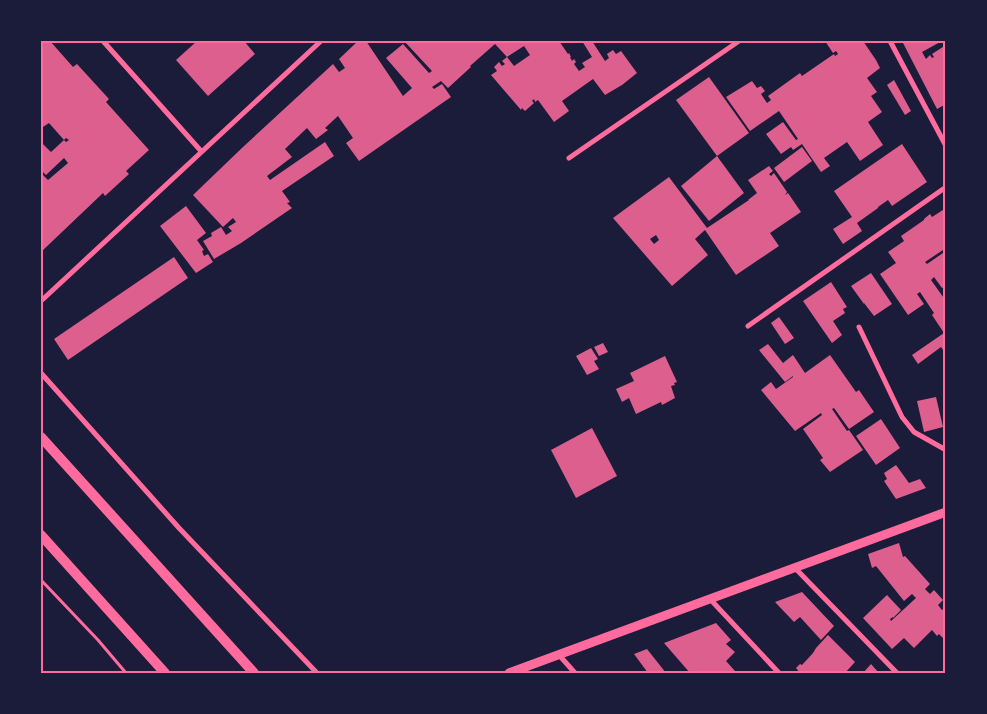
<svg xmlns="http://www.w3.org/2000/svg" width="987" height="714" font-family="'Source Sans 3',sans-serif">
<style>
.building{fill:#dd5f8e;fill-rule:evenodd}
.lines{fill:none;stroke-linecap:round;stroke-linejoin:round}
.path{stroke:#ff6b9d;stroke-width:3}
.minor{stroke:#ff6b9d;stroke-width:5}
.tertiary{stroke:#ff6b9d;stroke-width:9}
.secondary{stroke:#ff6b9d;stroke-width:10}
.neatline{fill:none;stroke:#ff6b9d;stroke-width:2}
</style>
<rect width="100%" height="100%" fill="#1b1b3a"/>
<g class="building">
<polygon points="41,41 50,41 73,67 77,64 109,99 106,102 149,150 126,171 129,174 105,196 103,193 41,252 41,173 48,180 68,163 64,158 46,175 41,170 41,142 51,152 64,140 66,142 69,140 66,138 64,140 49,123 43,127 41,125"/>
<polygon points="197,41 244,41 255,54 208,96 176,60"/>
<polygon points="358,41 366,41 403,96 412,88 386,58 403,44 429,73 432,71 404,41 559,41 568,54 569,53 571,57 570,57 572,61 574,59 576,62 574,64 579,71 585,67 582,63 592,57 582,41 592,41 605,61 609,58 607,54 613,50 616,54 621,51 637,73 622,85 605,95 593,79 562,101 569,111 554,122 538,100 535,102 534,99 532,101 534,103 525,111 522,108 521,110 491,75 497,71 494,67 499,62 502,66 505,64 502,61 507,57 514,66 530,55 524,46 507,57 495,44 470,66 471,67 448,88 441,81 432,87 434,89 442,84 451,97 359,161 346,143 353,138 338,116 325,128 328,130 316,139 307,128 285,149 292,157 267,176 270,180 325,142 334,156 282,191 290,202 287,203 292,208 241,243 214,259 203,241 212,236 211,233 221,227 226,235 232,231 228,227 236,222 233,218 223,227 193,195 243,147 333,64 339,72 345,68 339,59"/>
<polygon points="825,41 863,41 876,60 880,68 867,78 877,92 871,96 882,112 868,122 883,145 860,161 847,142 824,158 830,166 821,172 802,144 793,150 791,147 781,154 766,134 783,122 796,140 798,139 779,111 750,131 726,97 752,81 757,88 761,86 765,91 761,94 767,103 771,100 768,96 800,73 802,76 834,54 835,56 838,54 836,51 833,53"/>
<polygon points="902,41 942,41 922,52 926,59 930,55 932,58 934,57 932,54 946,45 946,104 937,109"/>
<polygon points="709,77 749,133 717,156 676,100"/>
<polygon points="894,80 911,111 905,115 887,85"/>
<polygon points="902,144 927,182 892,206 888,200 878,207 878,208 857,223 862,231 843,244 833,229 852,217 834,191"/>
<polygon points="802,147 812,161 784,182 774,168"/>
<polygon points="717,156 744,193 709,221 681,186"/>
<path d="M769,166L773,171L769,174L771,176L774,173L787,192L785,195L788,193L801,212L770,233L779,246L736,275L705,230L695,239L708,255L672,286L613,218L669,177L707,228L749,200H748L757,193L748,180ZM656,235L659,240L654,244L650,239Z"/>
<polygon points="186,206 206,233 197,240 204,250 202,251 204,256 208,254 213,262 196,273 160,226"/>
<polygon points="946,208 946,248 925,262 927,264 943,253 946,254 946,286 942,288 934,277 931,280 946,301 946,354 941,347 918,364 912,355 944,333 932,315 934,313 920,292 917,294 924,304 908,315 880,274 896,263 888,252 904,241 901,236 924,220 924,219 930,214 932,217"/>
<polygon points="174,257 188,278 68,360 54,339"/>
<polygon points="871,273 892,304 874,316 864,303 864,304 851,286"/>
<polygon points="831,282 847,307 843,309 845,313 833,321 842,335 832,343 803,301"/>
<polygon points="779,317 794,338 785,344 771,323"/>
<polygon points="603,343 608,352 599,356 594,347"/>
<polygon points="768,344 783,363 793,355 805,373 830,355 856,392 859,390 874,412 849,429 834,408 832,409 847,431 849,430 863,450 830,472 820,460 823,458 803,429 822,415 821,413 795,431 761,390 771,382 776,389 793,377 793,376 785,382 759,350"/>
<polygon points="591,348 598,359 594,361 599,369 587,375 576,356"/>
<polygon points="665,356 677,382 674,383 675,385 671,386 675,398 662,405 661,402 636,414 629,398 622,402 616,389 634,381 630,373"/>
<polygon points="936,397 943,427 924,432 917,401"/>
<polygon points="881,419 900,448 876,465 856,436"/>
<polygon points="592,428 617,476 576,498 551,450"/>
<polygon points="896,465 909,483 920,479 926,488 896,499 884,481 887,479 884,473"/>
<polygon points="899,543 903,557 905,556 930,584 925,589 930,594 934,590 943,600 938,605 942,610 946,607 946,641 939,634 937,636 932,630 914,648 904,638 892,649 863,618 887,595 901,610 893,618 893,617 890,619 891,621 916,598 912,594 904,601 876,566 872,568 868,554"/>
<polygon points="802,592 834,626 821,640 800,617 794,622 775,602"/>
<polygon points="716,623 731,640 726,644 735,652 726,661 735,671 733,673 699,673 698,672 690,673 664,643"/>
<polygon points="828,635 855,662 845,673 800,673 796,668 800,664 802,665 813,653 816,648"/>
<polygon points="647,649 666,673 648,673 634,654"/>
<polygon points="871,664 879,673 863,673"/>
</g>
<g class="lines">
<polyline class="path" points="41,580 98,640 126,673"/>
<g class="minor">
<polyline points="103,41 201,151"/>
<polyline points="890,41 946,146"/>
<polyline points="569,158 739,41"/>
<polyline points="41,301 321,41"/>
<polyline points="748,326 946,187"/>
<polyline points="859,327 902,417 914,432 946,450"/>
<polyline points="41,373 179,528 317,673"/>
<polyline points="795,568 897,673"/>
<polyline points="710,599 779,673"/>
<polyline points="559,655 575,673"/>
</g>
<polyline class="tertiary" points="509,673 946,512"/>
<g class="secondary">
<polyline points="41,437 254,673"/>
<polyline points="41,535 165,673"/>
</g>
</g>
<rect width="987" height="714" fill="none" stroke="#1b1b3a" stroke-width="85"/>
<rect x="42" y="42" width="902" height="630" class="neatline"/>
</svg>
